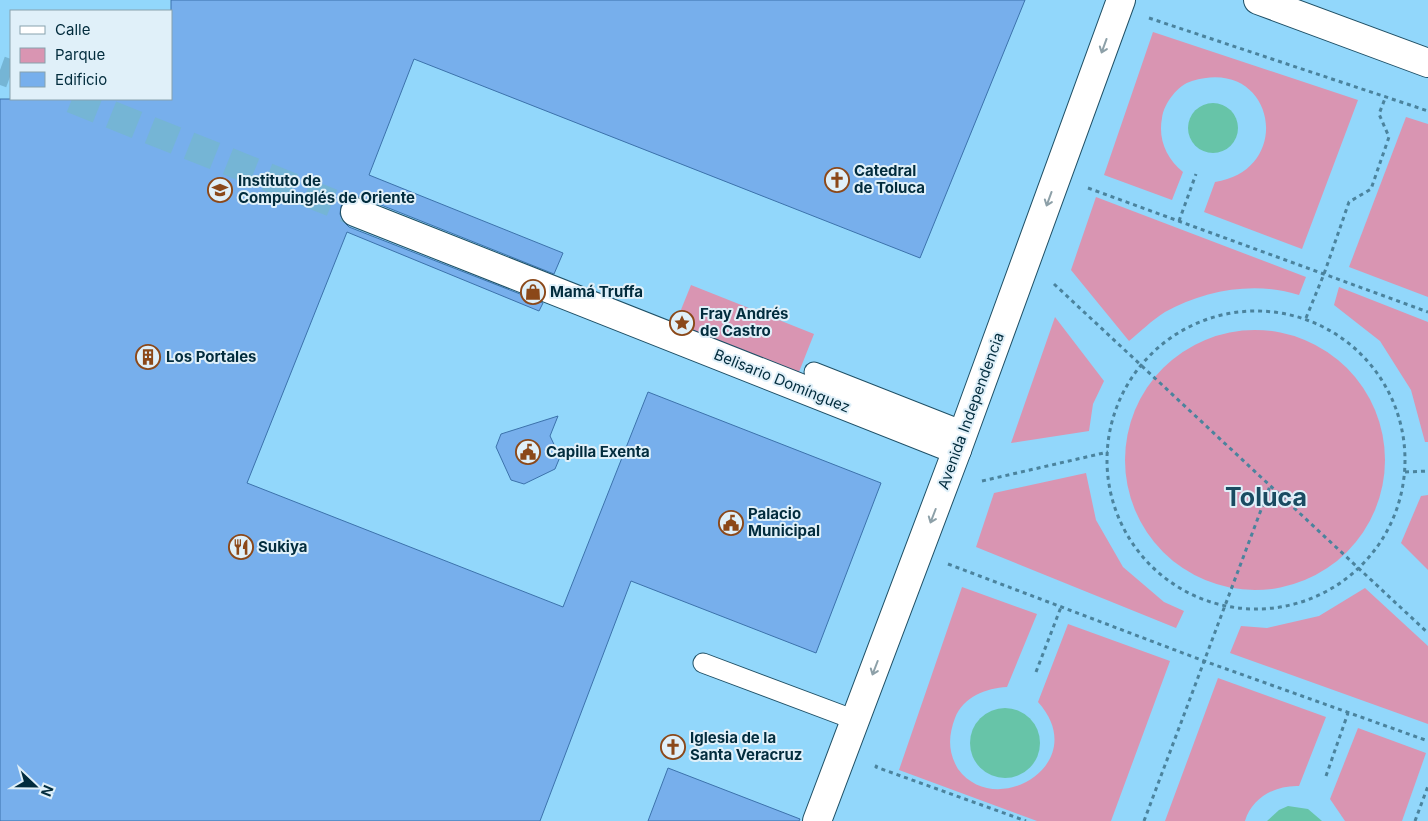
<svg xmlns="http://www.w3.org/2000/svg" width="1428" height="821" font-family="Inter,sans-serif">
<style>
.green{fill:#d995b2}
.water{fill:#67c4a8}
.building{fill:#77afec;stroke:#3c72ab}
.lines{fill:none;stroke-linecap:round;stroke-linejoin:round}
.pedestrian-tunnel{stroke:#75b5d5;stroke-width:28;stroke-dasharray:28 14;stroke-linecap:butt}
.service-casing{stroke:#1f5066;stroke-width:21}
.pedestrian-casing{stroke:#1f5066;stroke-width:30}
.minor-casing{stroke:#1f5066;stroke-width:30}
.secondary-casing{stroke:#1f5066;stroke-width:30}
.path{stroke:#4b839d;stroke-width:3;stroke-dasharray:4 4;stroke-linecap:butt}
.service{stroke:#fff;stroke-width:19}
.pedestrian{stroke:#fff;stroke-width:28}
.minor{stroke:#fff;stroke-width:28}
.secondary{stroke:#fff;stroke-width:28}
.oneway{stroke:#8da0a8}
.labels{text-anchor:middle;stroke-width:4;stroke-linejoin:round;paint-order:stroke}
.poi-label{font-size:15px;font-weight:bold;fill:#022c3d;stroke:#e0f0f9;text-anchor:start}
.street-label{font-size:15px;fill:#022c3d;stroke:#e0f0f9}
.town-label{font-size:25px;font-weight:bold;fill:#1a4b61;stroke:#e0f0f9}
</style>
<rect width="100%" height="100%" fill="#92d7fb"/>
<g class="green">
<path d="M1153,32L1358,100L1302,249L1204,212L1215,182C1296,170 1275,55 1192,81C1178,85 1164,103 1162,118C1158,139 1166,158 1183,172L1172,200L1104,175Z"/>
<polygon points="1406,117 1428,124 1428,297 1349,267"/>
<path d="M1096,197L1306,277L1299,295C1255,281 1205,290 1165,312C1152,320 1140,332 1129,341L1071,270Z"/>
<polygon points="691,285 814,334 797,377 674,327"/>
<polygon points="1339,287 1428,322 1428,442 1425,442 1411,390 1380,341 1334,305"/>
<polygon points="1055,317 1104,381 1093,404 1089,431 1011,443"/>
<circle cx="1255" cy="460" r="130"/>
<polygon points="1086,473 1096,520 1123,567 1164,602 1184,611 1176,628 976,547 994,493"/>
<polygon points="1428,495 1428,570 1401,543 1421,496"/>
<path d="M962,587L1037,614L1007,687C986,688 963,697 955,718C948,737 948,752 958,769C996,821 1093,763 1038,702L1068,624L1170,661L1111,821H1037L899,770Z"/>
<polygon points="1365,588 1428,646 1428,724 1230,653 1241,626 1267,628 1319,616"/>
<path d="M1218,678L1326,717L1299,786C1276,785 1252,797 1245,821H1165Z"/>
<polygon points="1358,728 1426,753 1402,821 1345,821 1330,799"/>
</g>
<g class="water">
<circle cx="1213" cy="128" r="25"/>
<circle cx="1005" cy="743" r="35"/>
<polygon points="1288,806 1308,809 1322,821 1267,821 1279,810"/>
</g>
<g class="building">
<polygon points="171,0 1025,0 920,258 414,59 369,175 563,253 554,274 361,197 353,197 346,200 341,206 340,214 343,221 349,227 543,303 539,311 347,232 247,483 563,607 648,392 881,483 816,653 631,581 540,821 0,821 0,99 171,99"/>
<polygon points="558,416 550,436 560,457 555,469 524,484 511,480 496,447 501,434"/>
<polygon points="668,768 800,819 799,821 648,821"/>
</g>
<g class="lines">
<g class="pedestrian-tunnel">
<polyline points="0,70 11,74"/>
<polyline points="72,99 355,212"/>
</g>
<defs>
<g id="service">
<polyline points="814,372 964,431"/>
<polyline points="703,663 855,720"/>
</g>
<polyline id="pedestrian" points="355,212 957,450"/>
<polyline id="minor" points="1258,0 1428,63"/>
<polyline id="secondary" points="817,821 957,450 1121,0"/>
</defs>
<use href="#service" class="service-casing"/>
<use href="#pedestrian" class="pedestrian-casing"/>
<use href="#minor" class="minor-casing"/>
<use href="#secondary" class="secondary-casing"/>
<g class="path">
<polyline points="1149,18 1428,111"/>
<polyline points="1088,188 1428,312"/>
<polyline points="1179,221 1196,174"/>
<polyline points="1054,284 1428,633"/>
<circle cx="1256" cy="460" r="149"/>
<polyline points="1306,318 1324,274 1349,202 1371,189 1389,137 1379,114 1386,96"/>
<polyline points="1405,472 1428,471"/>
<polyline points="982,481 1108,452"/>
<polyline points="948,564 1204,661 1428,741"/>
<polyline points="1036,672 1061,607"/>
<polyline points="877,765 876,767 1026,821"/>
<polyline points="1326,776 1348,713"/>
<polyline points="1144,821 1270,486"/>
<polyline points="1415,821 1428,786"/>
</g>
<use href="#service" class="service"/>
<use href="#pedestrian" class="pedestrian"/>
<use href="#minor" class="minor"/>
<use href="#secondary" class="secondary"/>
</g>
<defs><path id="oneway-shaft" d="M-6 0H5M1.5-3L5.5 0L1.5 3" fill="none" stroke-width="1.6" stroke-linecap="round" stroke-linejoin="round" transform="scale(1.25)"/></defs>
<g class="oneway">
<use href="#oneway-shaft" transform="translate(1104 46) rotate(110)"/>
<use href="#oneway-shaft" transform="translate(1049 199) rotate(110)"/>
<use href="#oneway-shaft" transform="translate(933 516) rotate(111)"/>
<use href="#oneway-shaft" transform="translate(875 668) rotate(111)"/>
</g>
<defs>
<symbol id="church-ring" viewBox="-11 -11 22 22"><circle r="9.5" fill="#e0f0f9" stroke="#8b4819" stroke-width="1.5"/><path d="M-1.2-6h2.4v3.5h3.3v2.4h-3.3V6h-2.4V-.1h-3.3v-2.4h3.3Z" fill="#8b4819"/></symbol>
<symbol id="university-ring" viewBox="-11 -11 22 22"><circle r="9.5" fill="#e0f0f9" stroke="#8b4819" stroke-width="1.5"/><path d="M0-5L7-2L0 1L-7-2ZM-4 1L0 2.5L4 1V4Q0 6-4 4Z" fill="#8b4819"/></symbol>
<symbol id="shop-ring" viewBox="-11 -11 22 22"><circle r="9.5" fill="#e0f0f9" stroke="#8b4819" stroke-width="1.5"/><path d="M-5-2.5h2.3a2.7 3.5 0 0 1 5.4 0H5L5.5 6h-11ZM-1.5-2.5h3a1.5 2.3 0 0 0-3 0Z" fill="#8b4819"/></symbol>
<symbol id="sight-ring" viewBox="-11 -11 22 22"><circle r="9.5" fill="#e0f0f9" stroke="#8b4819" stroke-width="1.5"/><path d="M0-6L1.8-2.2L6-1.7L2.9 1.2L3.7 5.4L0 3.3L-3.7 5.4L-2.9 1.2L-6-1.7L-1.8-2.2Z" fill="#8b4819"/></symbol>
<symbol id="building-ring" viewBox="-11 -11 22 22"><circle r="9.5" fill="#e0f0f9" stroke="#8b4819" stroke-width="1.5"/><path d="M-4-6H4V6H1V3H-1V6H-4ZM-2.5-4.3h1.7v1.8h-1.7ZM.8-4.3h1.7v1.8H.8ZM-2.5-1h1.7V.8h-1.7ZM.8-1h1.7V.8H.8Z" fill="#8b4819"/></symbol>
<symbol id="civic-ring" viewBox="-11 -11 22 22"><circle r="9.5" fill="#e0f0f9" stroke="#8b4819" stroke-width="1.5"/><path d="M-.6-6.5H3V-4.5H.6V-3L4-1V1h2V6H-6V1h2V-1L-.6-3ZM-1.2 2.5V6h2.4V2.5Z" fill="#8b4819"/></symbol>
<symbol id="restaurant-ring" viewBox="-11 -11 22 22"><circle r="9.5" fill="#e0f0f9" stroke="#8b4819" stroke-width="1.5"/><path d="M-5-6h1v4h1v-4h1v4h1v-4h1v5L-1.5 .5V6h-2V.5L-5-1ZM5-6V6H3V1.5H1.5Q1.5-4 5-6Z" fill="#8b4819"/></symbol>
</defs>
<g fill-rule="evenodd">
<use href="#church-ring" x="823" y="166" width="28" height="28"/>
<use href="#university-ring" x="206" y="176" width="28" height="28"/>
<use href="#shop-ring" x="519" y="278" width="28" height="28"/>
<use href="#sight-ring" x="668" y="309" width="28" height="28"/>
<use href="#building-ring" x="134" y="343" width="28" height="28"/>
<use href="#civic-ring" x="514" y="438" width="28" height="28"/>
<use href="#civic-ring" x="717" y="509" width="28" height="28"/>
<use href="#restaurant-ring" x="227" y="533" width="28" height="28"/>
<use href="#church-ring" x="659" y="733" width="28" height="28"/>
</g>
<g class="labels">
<g class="poi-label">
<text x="854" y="176">Catedral<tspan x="854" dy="17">de Toluca</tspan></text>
<text x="238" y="186">Instituto de<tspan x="238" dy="17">Compuinglés de Oriente</tspan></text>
<text x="550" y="297">Mamá Truffa</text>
<text x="700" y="319">Fray Andrés<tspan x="700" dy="17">de Castro</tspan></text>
<text x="166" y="362">Los Portales</text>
<text x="546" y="457">Capilla Exenta</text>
<text x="748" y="519">Palacio<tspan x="748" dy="17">Municipal</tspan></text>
<text x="258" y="552">Sukiya</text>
<text x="690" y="743">Iglesia de la<tspan x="690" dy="17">Santa Veracruz</tspan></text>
</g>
<g class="street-label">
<text transform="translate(782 381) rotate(22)" y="5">Belisario Domínguez</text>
<text transform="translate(971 411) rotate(-70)" y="5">Avenida Independencia</text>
</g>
<g class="town-label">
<text x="1266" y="506">Toluca</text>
</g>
</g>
<rect x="10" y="10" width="162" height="90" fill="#e0f0f9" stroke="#87a2ae"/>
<rect x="20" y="26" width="25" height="8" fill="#ffffff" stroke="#87a2ae"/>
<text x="55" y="35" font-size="15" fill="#022c3d">Calle</text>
<rect x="20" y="48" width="25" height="15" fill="#d995b2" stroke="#87a2ae"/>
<text x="55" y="60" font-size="15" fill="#022c3d">Parque</text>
<rect x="20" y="72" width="25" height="15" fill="#77afec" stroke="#87a2ae"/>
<text x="55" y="85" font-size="15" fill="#022c3d">Edificio</text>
<g transform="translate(35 786) rotate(112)" stroke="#e0f0f9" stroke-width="4" paint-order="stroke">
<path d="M0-4L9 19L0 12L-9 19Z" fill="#022c3d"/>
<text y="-8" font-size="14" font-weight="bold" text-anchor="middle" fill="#022c3d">N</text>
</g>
</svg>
